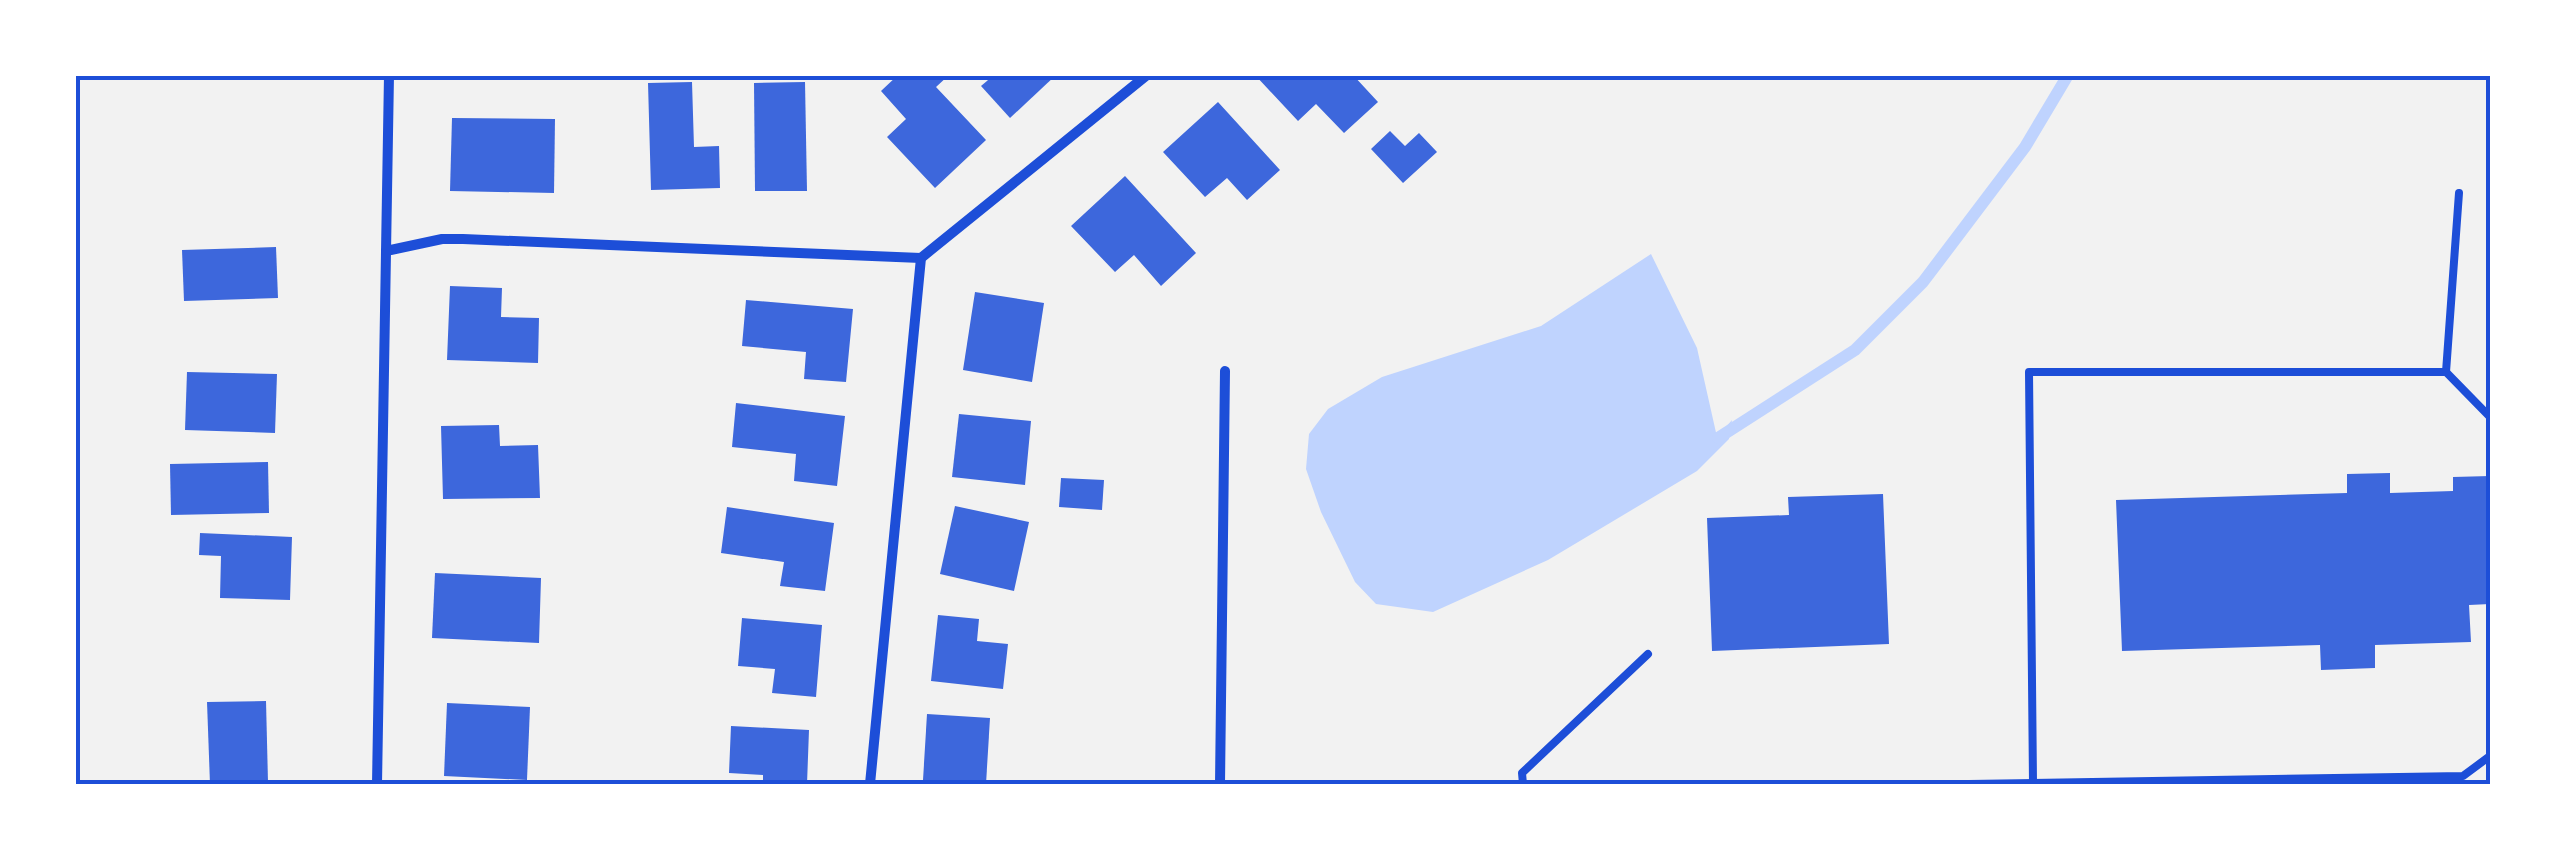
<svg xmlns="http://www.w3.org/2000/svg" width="2565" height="859" font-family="Helvetica,sans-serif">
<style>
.water{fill:#bfd3fe}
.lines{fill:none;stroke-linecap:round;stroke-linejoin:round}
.stream{stroke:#bfd3fe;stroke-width:12}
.building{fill:#3d67dc}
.service{stroke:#1d4ed8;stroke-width:8}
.minor{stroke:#1d4ed8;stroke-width:10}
.neatline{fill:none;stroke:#1d4ed8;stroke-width:4}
</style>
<rect width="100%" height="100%" fill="#f2f2f2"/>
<polygon class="water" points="1651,254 1697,348 1717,437 1732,420 1729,439 1697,471 1548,560 1433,612 1376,604 1355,582 1321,512 1306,469 1309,434 1328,409 1382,377 1541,326"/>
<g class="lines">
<polyline class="stream" points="1718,438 1855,350 1923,282 2025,147 2068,75"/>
</g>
<g class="building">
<polygon points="898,75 949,75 936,87 986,140 935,188 887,137 906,119 881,91"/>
<polygon points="994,75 1056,75 1010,118 981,86"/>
<polygon points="1255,75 1353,75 1378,102 1344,133 1316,104 1298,121"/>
<polygon points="692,82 694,147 719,146 720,188 651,190 648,83"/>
<polygon points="805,82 807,191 755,191 754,83"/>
<polygon points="1218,102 1280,170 1247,200 1227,178 1205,197 1163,152"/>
<polygon points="452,118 555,119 554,193 450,191"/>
<polygon points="1390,131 1405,146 1419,133 1437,152 1403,183 1371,149"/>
<polygon points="1125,176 1196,253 1161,286 1134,255 1115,272 1071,226"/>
<polygon points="276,247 278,298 184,301 182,250"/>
<polygon points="450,286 502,288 501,317 539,318 538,363 447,360"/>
<polygon points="975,292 1044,303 1032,382 963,370"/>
<polygon points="746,300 853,309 846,382 804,379 806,352 742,346"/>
<polygon points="187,372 277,374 275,433 185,430"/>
<polygon points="736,403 845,416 837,486 794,481 796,454 732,447"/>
<polygon points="959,414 1031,421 1025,485 952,477"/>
<polygon points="499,425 500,446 538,445 540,498 443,499 441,426"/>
<polygon points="268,462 269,513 171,515 170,464"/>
<polygon points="2390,473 2390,493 2453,491 2453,477 2490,476 2490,604 2469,605 2471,642 2375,645 2375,668 2321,670 2320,645 2122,651 2116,500 2347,493 2347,474"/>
<polygon points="1061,478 1104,480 1102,510 1059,507"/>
<polygon points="1883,494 1889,644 1712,651 1707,518 1789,515 1788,497"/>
<polygon points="955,506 1029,522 1014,591 940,574"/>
<polygon points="727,507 834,523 825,591 780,586 784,562 721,553"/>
<polygon points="200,533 292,537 290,600 220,598 221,556 199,555"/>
<polygon points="435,573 541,578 539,643 432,638"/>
<polygon points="938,615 979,619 977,641 1008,644 1003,689 931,681"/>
<polygon points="742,618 822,625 816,697 772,693 775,669 738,666"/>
<polygon points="266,701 268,782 210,784 207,702"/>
<polygon points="447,703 530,707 527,780 444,776"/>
<polygon points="927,714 990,718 986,784 923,780"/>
<polygon points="731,726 809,730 807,784 763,784 763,775 729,773"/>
</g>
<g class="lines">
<g class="service">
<polyline points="2446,372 2459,193"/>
<polyline points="2033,783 2029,372 2446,372 2490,417"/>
<polyline points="1523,784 1522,773 1648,654"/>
<polyline points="1969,784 2463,776 2490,756"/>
</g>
<g class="minor">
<polyline points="386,251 442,239 463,239 921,258"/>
<polyline points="377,784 389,75"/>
<polyline points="870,784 921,258 1147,75"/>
<polyline points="1220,784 1225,371"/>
</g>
</g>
<rect width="2565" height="859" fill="none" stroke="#ffffff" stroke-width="155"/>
<rect x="78" y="78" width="2410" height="704" class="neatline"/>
</svg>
